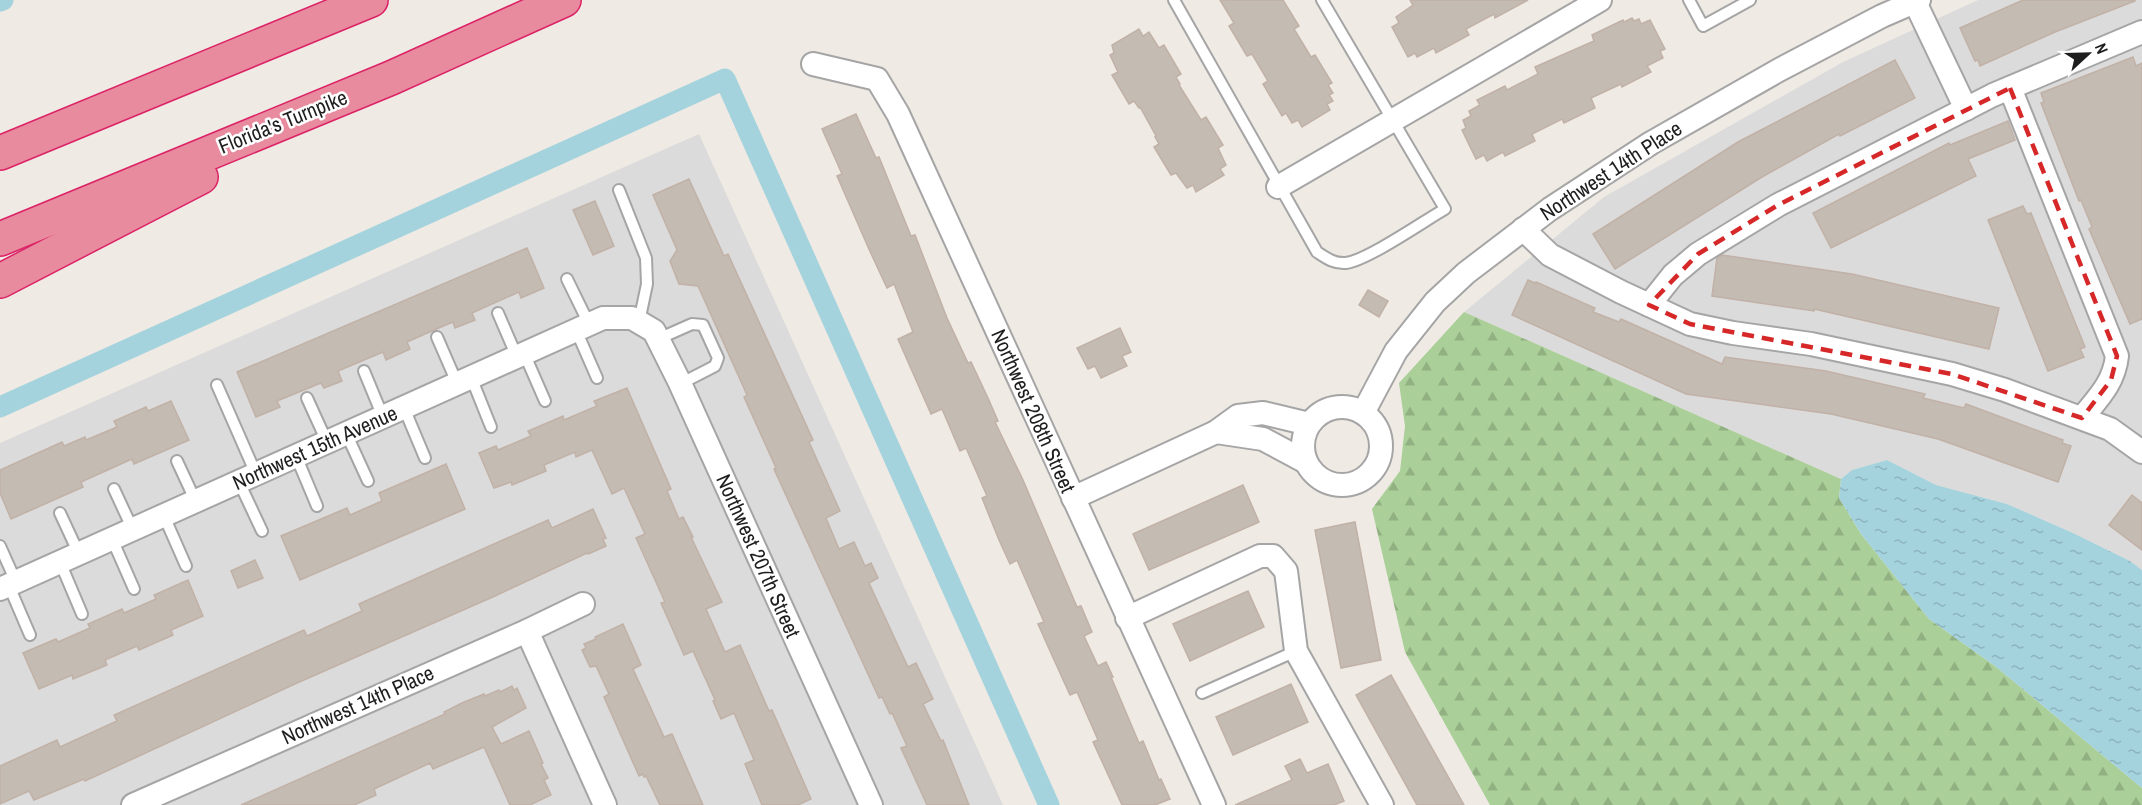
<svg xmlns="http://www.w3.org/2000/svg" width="2142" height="805" font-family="'Archivo Narrow',sans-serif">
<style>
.residential{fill:#dcdbdb}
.forest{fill:url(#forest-firs)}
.water{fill:url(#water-ripples)}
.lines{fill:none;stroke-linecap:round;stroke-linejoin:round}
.canal{stroke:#a4d2dd;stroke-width:21}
.building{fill:#c4bbb3;stroke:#c1b1a6;stroke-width:1.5}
.lane-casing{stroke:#a5a5a5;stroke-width:14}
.street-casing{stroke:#a5a5a5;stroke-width:26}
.highway-casing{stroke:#dc2266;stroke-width:36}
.lane{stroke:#fff;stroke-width:10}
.street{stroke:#fff;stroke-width:22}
.highway{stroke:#e88b9e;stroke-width:33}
.marked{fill:none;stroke:#d62828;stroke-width:4.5;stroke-dasharray:12 8;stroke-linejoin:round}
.labels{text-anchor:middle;stroke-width:5;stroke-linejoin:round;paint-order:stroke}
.street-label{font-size:21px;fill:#1e1e1e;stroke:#fff}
</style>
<defs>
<pattern id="forest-firs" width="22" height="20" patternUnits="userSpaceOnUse" patternTransform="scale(1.5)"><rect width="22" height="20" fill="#aacf98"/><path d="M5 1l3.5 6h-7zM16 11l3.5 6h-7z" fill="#92b183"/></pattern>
<pattern id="water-ripples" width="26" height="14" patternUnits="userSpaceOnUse" patternTransform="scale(1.5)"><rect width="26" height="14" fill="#a4d2dd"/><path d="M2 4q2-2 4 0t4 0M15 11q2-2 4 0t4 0" fill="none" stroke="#8db4bd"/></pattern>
</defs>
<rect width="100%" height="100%" fill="#efebe4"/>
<g class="residential">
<polygon points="1978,0 2142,0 2142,570 2130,561 2073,533 2007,504 1936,485 1887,460 1852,470 1841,479 1464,312 1604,197 1843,62"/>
<polygon points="699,134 1003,805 0,805 0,443"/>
</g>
<polygon class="forest" points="1464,312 1841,479 1839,498 1861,534 1929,619 1995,666 2142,788 2142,805 1490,805 1405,652 1372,509 1400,471 1405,426 1399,383"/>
<polygon class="water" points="1887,460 1936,485 2007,504 2073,533 2130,561 2142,570 2142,788 1995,666 1929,619 1861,534 1839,498 1841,479 1852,470"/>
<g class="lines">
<g class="canal">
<polyline points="0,1 3,0"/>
<polyline points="0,407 725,79 1049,805"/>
</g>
</g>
<g class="building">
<polygon points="1220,0 1283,0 1299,26 1294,29 1311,57 1315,55 1332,83 1328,85 1333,93 1329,95 1333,101 1327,104 1330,110 1302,127 1298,120 1292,123 1286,113 1282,116 1263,84 1268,81 1252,54 1247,56 1229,26 1234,23"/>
<polygon points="1410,0 1528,0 1495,18 1494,14 1466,29 1469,35 1436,53 1434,48 1417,57 1415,53 1408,57 1392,27 1399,23 1396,17 1413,5"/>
<polygon points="2023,0 2135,0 2135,1 2055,32 1980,66 1978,60 1975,61 1960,28"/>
<polygon points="1632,18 1634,21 1639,19 1641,24 1650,20 1665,49 1660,51 1663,58 1647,66 1651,72 1622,87 1621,84 1591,98 1595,108 1564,123 1562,119 1532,134 1535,141 1505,156 1503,152 1487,161 1484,155 1476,159 1462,130 1466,128 1463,120 1471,116 1469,111 1480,105 1477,100 1505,86 1507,90 1538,74 1535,67 1594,41 1592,35 1623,20 1624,22"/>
<polygon points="1139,29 1143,36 1149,32 1159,48 1164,45 1181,74 1176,77 1180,84 1179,85 1201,120 1206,117 1223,145 1218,148 1226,165 1220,169 1224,175 1196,192 1193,185 1187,188 1176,173 1171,175 1154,147 1159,144 1155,137 1156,136 1140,107 1139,108 1134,101 1129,104 1112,75 1118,72 1110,55 1114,53 1112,45"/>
<polygon points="2133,57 2136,66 2142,63 2142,319 2130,324 2089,229 2092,227 2081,200 2079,201 2041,103 2044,102 2041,93"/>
<polygon points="1895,60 1915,98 1840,136 1839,134 1762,177 1615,269 1593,234 1738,142"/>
<polygon points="856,114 876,158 879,157 911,236 915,235 947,318 968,363 971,362 988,398 998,421 995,422 1023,480 1077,607 1081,606 1092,632 1084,636 1098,666 1106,662 1113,677 1111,677 1139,743 1143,741 1159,780 1161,779 1170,799 1155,805 1122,805 1093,742 1098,740 1077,692 1070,695 1050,651 1038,624 1044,622 1017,560 1010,564 999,540 982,498 987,496 966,448 960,451 942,409 931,414 898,339 913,332 894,284 887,288 868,247 837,176 842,174 822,129"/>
<polygon points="2008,121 2015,140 1968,159 1976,176 1831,248 1813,213 1949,143 1950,145"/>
<polygon points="689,179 724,256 728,254 813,440 809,442 840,511 826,518 839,549 854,542 865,566 871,563 878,578 869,583 908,667 916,663 933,699 923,704 941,741 943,740 969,805 927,805 901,748 907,746 892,713 890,714 882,697 879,698 779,480 774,469 776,468 744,397 747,395 698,286 679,284 670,261 677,250 653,195"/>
<polygon points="595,201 614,246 593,255 573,210"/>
<polygon points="2023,206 2027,214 2031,213 2085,347 2080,349 2084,357 2048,371 1988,220"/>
<polygon points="527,248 544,288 521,298 519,292 472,313 475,320 455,328 453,322 434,330 407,342 410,349 386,360 383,352 338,371 342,381 324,388 321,383 277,401 280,407 256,417 237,372"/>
<polygon points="1722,255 1852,274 1999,308 1989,349 1814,309 1814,311 1712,296 1717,258"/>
<polygon points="1528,280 1535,283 1536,282 1595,308 1593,312 1619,322 1621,319 1722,364 1725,357 1826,371 1925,394 1923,398 1964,408 1966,404 2063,440 2062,443 2071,446 2058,482 1938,439 1831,414 1686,394 1512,315"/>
<polygon points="1368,290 1388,301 1379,317 1359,305"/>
<polygon points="1120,328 1131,352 1122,356 1127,366 1101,378 1095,366 1088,369 1077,348"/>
<polygon points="627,388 671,489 667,491 679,519 683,517 693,537 691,537 722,602 706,609 725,652 740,645 769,711 772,710 811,799 798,805 762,805 745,764 754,760 734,713 721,719 713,701 715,700 693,651 684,655 661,603 665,602 636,538 645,534 624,488 612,494 592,450 576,457 575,452 544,465 546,471 512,485 511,482 494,488 479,453 496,446 498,450 531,436 528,431 563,416 564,420 597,406 594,401"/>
<polygon points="171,401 189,440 134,464 132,459 81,482 83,487 11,519 0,493 0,470 62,442 64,446 85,437 86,440 117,427 114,421 146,407 148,411"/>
<polygon points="446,464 465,509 300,580 281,536 347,508 350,515 382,501 379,493"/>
<polygon points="1243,485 1259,522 1149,570 1133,534"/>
<polygon points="2132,495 2142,503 2142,550 2109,525"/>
<polygon points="593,509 606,538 603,539 606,546 588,554 587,553 495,596 297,683 85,781 84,779 34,800 29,791 0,804 0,766 57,740 60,747 117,721 114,715 304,630 307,636 362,611 359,604 548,520 552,528"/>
<polygon points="1355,522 1381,660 1341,668 1315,530"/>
<polygon points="255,560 263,578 238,588 231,571"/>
<polygon points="188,580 203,616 171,630 173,635 139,650 137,646 105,660 107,665 73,679 72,675 39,689 23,653 56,639 58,642 90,628 88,624 122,609 124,613 156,599 154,595"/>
<polygon points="1248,591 1264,627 1190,661 1173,624"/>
<polygon points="623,624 641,665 633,669 664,737 672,734 703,805 660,805 646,776 644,777 643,774 639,776 604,697 609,694 596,666 590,667 582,650 586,648 584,644 596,639 595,637"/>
<polygon points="1391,675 1464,805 1417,805 1356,695"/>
<polygon points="1291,684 1308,722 1233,755 1216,717"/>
<polygon points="512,686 514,690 517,688 526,708 492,727 501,744 529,731 543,763 541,764 548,778 544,780 551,795 530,805 510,805 484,747 433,769 430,763 374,789 376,795 354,805 241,805 445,714 444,712 462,703 484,694 485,696 499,690 500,692"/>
<polygon points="1300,759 1307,773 1328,764 1344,801 1334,805 1235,805 1292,780 1285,766"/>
</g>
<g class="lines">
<defs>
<g id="lane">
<path d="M1174,0L1317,252C1326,258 1334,264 1346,263C1368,260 1424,221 1445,209L1322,0"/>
<polyline points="1689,0 1703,26 1750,0"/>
<polyline points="619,190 646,258 647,284 639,322"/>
<polyline points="567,279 589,324"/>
<polyline points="498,313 517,357"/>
<polyline points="576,330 597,378"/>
<polyline points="437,337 457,383"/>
<polyline points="658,339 692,324 703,325 718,358 715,366 680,384"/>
<polyline points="524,353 545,401"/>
<polyline points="364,371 383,417"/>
<polyline points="471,377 491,427"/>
<polyline points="217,385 256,474"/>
<polyline points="307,398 327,442"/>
<polyline points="404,408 425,458"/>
<polyline points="346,433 368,481"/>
<polyline points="296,456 317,506"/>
<polyline points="177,461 196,502"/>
<polyline points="239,482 262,531"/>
<polyline points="114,489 133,530"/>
<polyline points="60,513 79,554"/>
<polyline points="164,516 186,566"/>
<polyline points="112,539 134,589"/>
<polyline points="0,546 16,582"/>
<polyline points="60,562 82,614"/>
<polyline points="9,586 30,635"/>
<polyline points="1202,693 1296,651"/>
</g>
<g id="street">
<polyline points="1914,0 1966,109"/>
<polyline points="813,64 877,79 898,114 1214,805"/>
<path d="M2010,88L2117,356C2114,383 2098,398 2082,418"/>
<polyline points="1278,187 1600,0"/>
<polyline points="1523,229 1550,255 1621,292 1690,324 1733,333 1811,344 1952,374 2005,390 2110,429 2142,452"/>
<polyline points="1649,305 1673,275 1698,254 1778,205 1993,95 2142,32"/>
<circle cx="1342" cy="446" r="39"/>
<polyline points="1363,413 1396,351 1435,302 1466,273 1550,209 1651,143 1779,70 1882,16 1919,0"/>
<polyline points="1216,432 1263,439 1306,462"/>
<polyline points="1073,498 1216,432 1238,416 1263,413 1309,424"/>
<polyline points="0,589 603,318 632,318 654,331 679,381 871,805"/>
<polyline points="1127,618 1260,556 1273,556 1286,571 1296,651 1382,805"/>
<polyline points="527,631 605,805"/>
<polyline points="133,805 527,631 583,604"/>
</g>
<g id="highway">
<polyline points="0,153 371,0"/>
<polyline points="0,239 391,78 564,0"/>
<polyline points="0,281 201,177"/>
</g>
</defs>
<use href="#lane" class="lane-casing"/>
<use href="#street" class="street-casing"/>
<use href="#highway" class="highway-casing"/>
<use href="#lane" class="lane"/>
<use href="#street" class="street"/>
<use href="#highway" class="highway"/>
</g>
<path class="marked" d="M2010,88L2117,356L2111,380L2082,418L1952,374L1690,324L1649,305L1698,254L1778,205Z"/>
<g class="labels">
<g class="street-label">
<text transform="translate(283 122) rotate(-22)" y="7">Florida's Turnpike</text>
<text transform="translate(1611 171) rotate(-33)" y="7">Northwest 14th Place</text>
<text transform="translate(1033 411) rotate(66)" y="7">Northwest 208th Street</text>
<text transform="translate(315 448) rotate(-24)" y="7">Northwest 15th Avenue</text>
<text transform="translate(758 556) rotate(66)" y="7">Northwest 207th Street</text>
<text transform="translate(358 705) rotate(-24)" y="7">Northwest 14th Place</text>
</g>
</g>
<g transform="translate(2088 54) rotate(68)" stroke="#ffffff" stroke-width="4.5" paint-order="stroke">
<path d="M0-4.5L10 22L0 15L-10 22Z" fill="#1e1e1e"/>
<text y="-9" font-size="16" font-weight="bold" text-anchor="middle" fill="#1e1e1e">N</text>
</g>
</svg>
